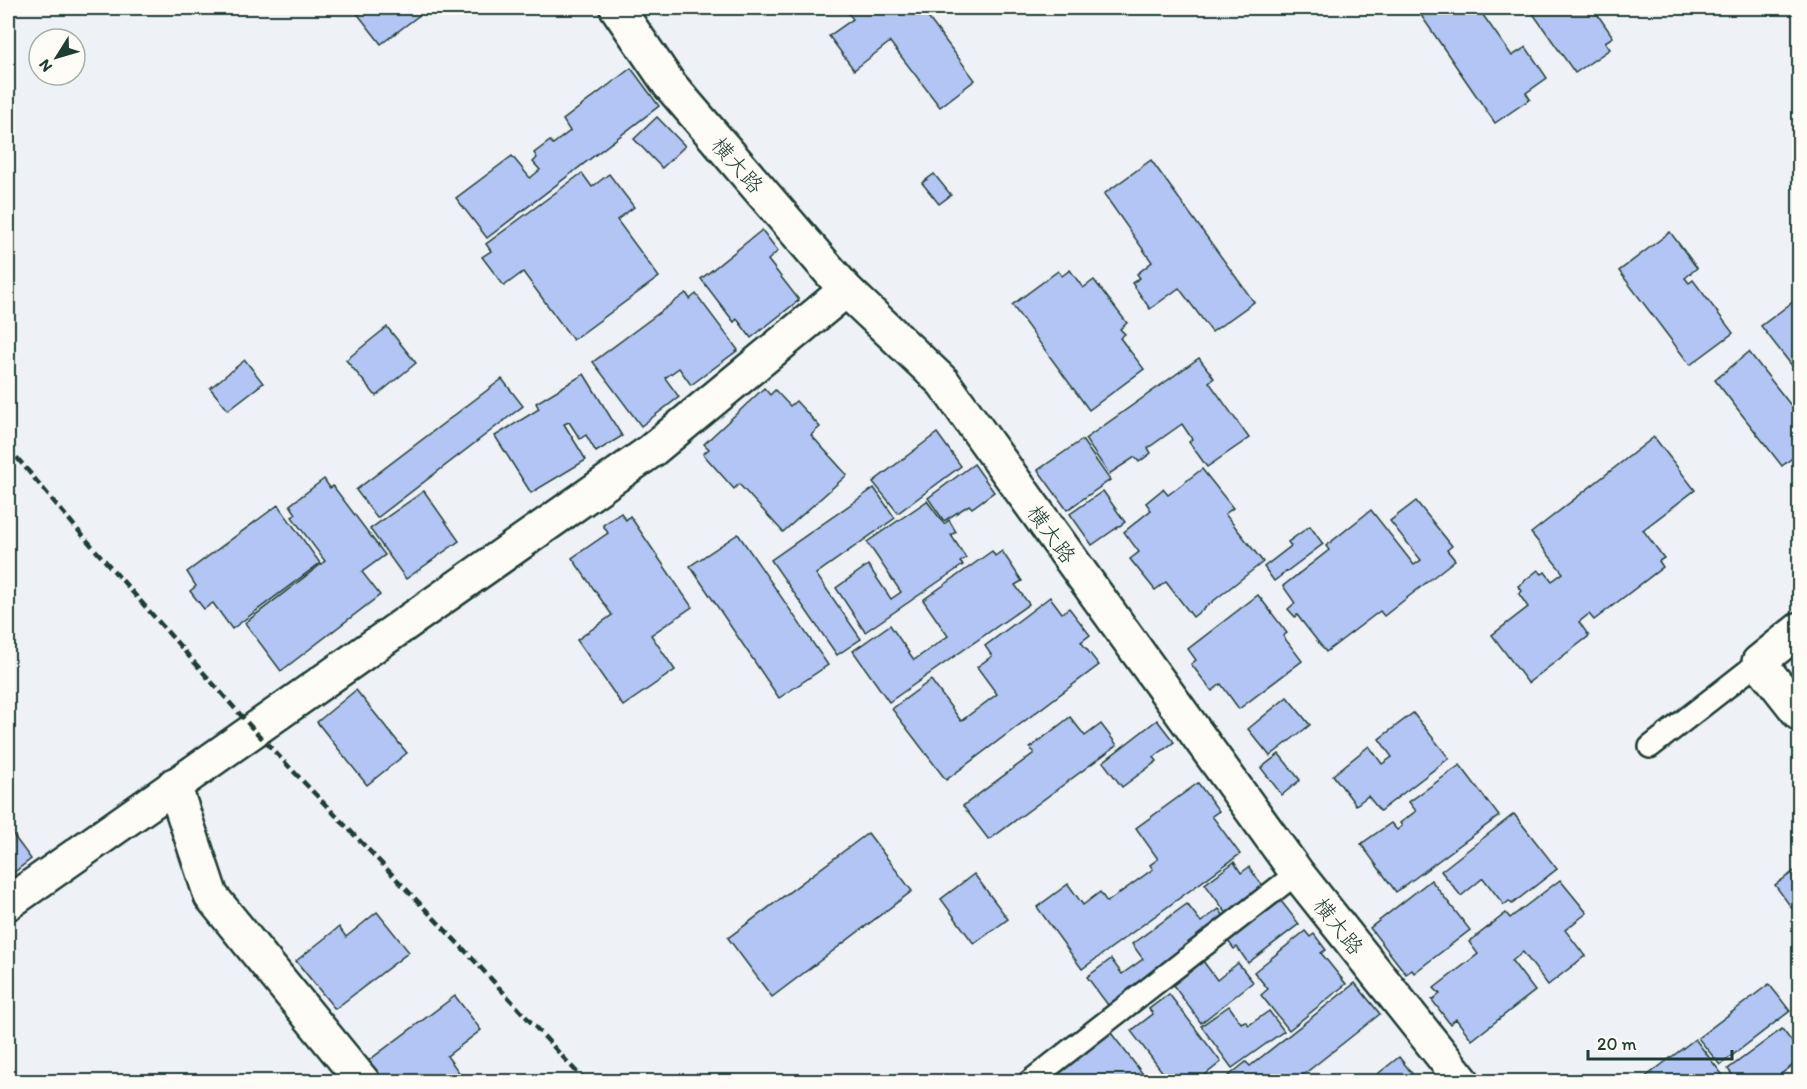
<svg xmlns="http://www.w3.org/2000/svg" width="1807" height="1089" font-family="Itim,'Klee One',sans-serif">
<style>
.building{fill:#b2c5f4;stroke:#1f3d34;stroke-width:1.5}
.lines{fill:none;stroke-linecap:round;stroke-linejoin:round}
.service-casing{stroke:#1f3d34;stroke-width:26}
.minor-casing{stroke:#1f3d34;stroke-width:38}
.service{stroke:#fdfcf7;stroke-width:21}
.minor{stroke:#fdfcf7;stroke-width:33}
.rail{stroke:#1f3d34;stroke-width:4.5;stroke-dasharray:9 4.5;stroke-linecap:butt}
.labels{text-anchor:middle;stroke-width:6;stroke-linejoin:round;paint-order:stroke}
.street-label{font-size:22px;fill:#1f3d34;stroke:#fdfcf7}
</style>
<rect width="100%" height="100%" fill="#eef1f6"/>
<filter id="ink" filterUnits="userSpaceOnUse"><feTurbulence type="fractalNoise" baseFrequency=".0167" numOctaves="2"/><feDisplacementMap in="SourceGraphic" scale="12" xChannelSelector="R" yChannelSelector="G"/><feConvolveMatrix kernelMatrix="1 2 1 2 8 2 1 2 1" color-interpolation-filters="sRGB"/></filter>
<g filter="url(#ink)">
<g class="building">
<polygon points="353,8 429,8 381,44"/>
<polygon points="844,8 921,8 975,80 940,107 890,42 854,70 829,36 853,19"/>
<polygon points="1416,8 1478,8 1512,56 1526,47 1547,78 1526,93 1530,99 1495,123"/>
<polygon points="1529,8 1583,8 1585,11 1593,8 1613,37 1605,42 1610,49 1575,73"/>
<polygon points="631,68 659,106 487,238 456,198 512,156 530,178 540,170 533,162 537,158 534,153 550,141 553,144 570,131 563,120"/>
<polygon points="657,117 685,146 662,168 634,139"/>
<polygon points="1151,160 1254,302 1212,332 1179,288 1150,309 1132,283 1140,278 1137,274 1152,262 1104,194"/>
<polygon points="582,173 592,187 609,174 634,207 617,220 659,277 573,340 523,272 504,286 482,257 491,251 486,244"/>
<polygon points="934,174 951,195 939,204 922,183"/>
<polygon points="762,230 778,251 768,260 799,300 751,338 737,319 734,322 701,279"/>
<polygon points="1670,232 1697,268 1685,278 1689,283 1693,280 1733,333 1690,365 1619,271"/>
<polygon points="1070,270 1083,288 1094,280 1127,323 1120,329 1125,334 1120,338 1144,369 1089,410 1012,305 1058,271 1062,276"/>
<polygon points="686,293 690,299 696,294 738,350 691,385 679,368 665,378 679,397 641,426 593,362"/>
<polygon points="1798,298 1800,300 1800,376 1761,326"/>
<polygon points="387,327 416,363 376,396 346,360"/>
<polygon points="1749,352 1800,417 1800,452 1782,466 1715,380"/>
<polygon points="1199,358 1214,378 1209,382 1249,438 1207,467 1189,442 1192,439 1182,424 1148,448 1151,453 1139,462 1135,457 1109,474 1085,439"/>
<polygon points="245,360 263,383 228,410 210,388"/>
<polygon points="584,374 622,436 596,452 586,435 580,439 569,422 564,424 586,460 531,493 495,436 539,409 536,403"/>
<polygon points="502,379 523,406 377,518 356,490"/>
<polygon points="764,388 770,395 775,390 790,406 796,401 820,427 811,435 847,475 783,532 739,484 734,489 703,454 709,449 704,444"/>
<polygon points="937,433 961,466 898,513 873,482"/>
<polygon points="1654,437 1695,490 1643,530 1664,558 1659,561 1663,567 1594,620 1589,614 1579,622 1589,636 1528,683 1492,635 1528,607 1519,594 1522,591 1518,586 1538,570 1542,574 1545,572 1552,581 1563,573 1531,533"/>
<polygon points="1082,440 1110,480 1067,510 1038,470"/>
<polygon points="974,464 994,492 972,508 969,505 944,521 928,498"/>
<polygon points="1202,469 1233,508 1225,514 1263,562 1193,617 1166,582 1155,590 1130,559 1139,552 1124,532 1151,510 1146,503 1163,489 1168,495"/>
<polygon points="324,479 330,488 333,486 385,555 362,572 380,595 281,671 245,623 325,561 292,517 296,514 290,505"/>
<polygon points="874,488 895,518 816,574 861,639 837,655 771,560"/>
<polygon points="424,491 459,541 406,579 370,529"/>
<polygon points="1103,491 1125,522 1092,545 1070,514"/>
<polygon points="927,501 944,524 949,520 956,532 951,535 966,558 960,562 963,565 865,632 836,588 868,565 891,599 901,592 867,542"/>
<polygon points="1416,501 1452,546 1447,550 1455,560 1384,616 1380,611 1326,652 1297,615 1295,617 1288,609 1295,603 1283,586 1329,550 1326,546 1371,510 1414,565 1421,560 1390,521"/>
<polygon points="278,505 320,563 232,629 213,603 204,609 190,591 196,586 187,572"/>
<polygon points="621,513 626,520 630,516 692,607 651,635 675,670 623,706 577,640 612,615 572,558 608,533 603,525"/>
<polygon points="1310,526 1323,544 1274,581 1264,567 1291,546 1288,542"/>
<polygon points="738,534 828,665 779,698 690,566"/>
<polygon points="992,551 995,556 1002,551 1022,581 1015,585 1029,604 889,702 853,651 890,625 914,660 948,636 923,600"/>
<polygon points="1258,595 1287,633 1283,636 1302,661 1239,709 1221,684 1212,691 1191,664 1196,660 1188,649"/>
<polygon points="1050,597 1062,613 1069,608 1090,635 1081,642 1099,665 946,780 892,709 931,680 961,721 997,694 977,667 992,656 985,646"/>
<polygon points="356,690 407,753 367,785 317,722"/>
<polygon points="1287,697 1310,725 1270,756 1248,729"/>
<polygon points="1413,713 1449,758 1380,811 1368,796 1356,805 1333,775 1369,746 1382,764 1392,757 1379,739"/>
<polygon points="1070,717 1085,736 1101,724 1117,745 989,840 963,806 1034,753 1030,748"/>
<polygon points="1157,720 1174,742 1154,757 1157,761 1122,787 1103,762"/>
<polygon points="1279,754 1300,780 1282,795 1261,768"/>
<polygon points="1460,765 1499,816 1396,892 1361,844 1391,823 1397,830 1402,826 1400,823 1416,811 1409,802"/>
<polygon points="1198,783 1219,811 1212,816 1240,854 1082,969 1037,907 1068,884 1083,905 1100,892 1107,902 1153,869 1150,865 1158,859 1136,828"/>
<polygon points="1514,814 1557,869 1512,904 1509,901 1504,905 1483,878 1461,896 1441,871"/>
<polygon points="8,828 31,859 8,877"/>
<polygon points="868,833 912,891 772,997 728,938"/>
<polygon points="1234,862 1241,873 1249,867 1264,888 1227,914 1205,884"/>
<polygon points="1800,867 1800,911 1796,914 1775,885"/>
<polygon points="974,874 1008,919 974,944 941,899"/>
<polygon points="1431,880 1470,930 1414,973 1412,970 1406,974 1370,928"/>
<polygon points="1560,880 1587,913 1565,930 1585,956 1548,985 1523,952 1512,961 1535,991 1472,1040 1456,1019 1450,1024 1432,1000 1440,994 1434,988 1478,954 1469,942 1506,913 1510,918"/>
<polygon points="1281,901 1299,924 1248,963 1237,947 1234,949 1228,941"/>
<polygon points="1187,904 1201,922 1219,909 1226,919 1108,1005 1087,977 1111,959 1122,974 1143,959 1132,944"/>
<polygon points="377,912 409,952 335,1009 296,961 339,927 346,937"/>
<polygon points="1305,931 1310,937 1314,934 1326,950 1321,953 1346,984 1289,1030 1261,995 1268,989 1254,972"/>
<polygon points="1203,961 1217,980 1238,963 1253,982 1201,1023 1173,985"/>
<polygon points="1355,983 1380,1014 1294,1082 1221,1082 1246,1062 1250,1066"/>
<polygon points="1769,984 1790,1011 1720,1065 1698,1038"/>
<polygon points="1169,994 1221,1062 1196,1082 1170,1082 1131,1031 1153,1014 1149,1009"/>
<polygon points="455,996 481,1030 447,1056 466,1082 383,1082 368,1061"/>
<polygon points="1229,1006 1241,1023 1245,1021 1249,1025 1269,1011 1284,1031 1232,1068 1201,1026"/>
<polygon points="1782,1029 1800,1052 1800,1060 1770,1082 1737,1082 1728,1069"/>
<polygon points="1111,1033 1149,1082 1060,1082 1056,1076"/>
<polygon points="1695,1039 1728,1082 1639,1082"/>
<polygon points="1399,1057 1418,1081 1370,1082 1369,1081"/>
</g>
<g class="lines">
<defs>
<g id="service">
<polyline points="1650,747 1759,662"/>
<polyline points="1029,1082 1297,873"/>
</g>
<g id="minor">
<polyline points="617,8 669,84 846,290 943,382 1297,873 1463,1082"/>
<polyline points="1800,629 1759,662 1800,714"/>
<polyline points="174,785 211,896 363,1082"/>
<polyline points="8,903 651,451 846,290"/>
</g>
</defs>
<use href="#service" class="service-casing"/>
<use href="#minor" class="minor-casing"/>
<use href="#service" class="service"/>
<use href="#minor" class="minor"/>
<polyline class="rail" points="8,447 77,529 253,729 470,956 586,1082"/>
</g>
</g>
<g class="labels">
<g class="street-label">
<text transform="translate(738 165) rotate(49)" y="8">横大路</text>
<text transform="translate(1052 534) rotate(54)" y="8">横大路</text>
<text transform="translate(1339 926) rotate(52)" y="8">横大路</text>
</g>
</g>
<rect width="1807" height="1089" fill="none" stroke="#fdfcf7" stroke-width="30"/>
<rect x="15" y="15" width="1777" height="1059" fill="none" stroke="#1f3d34" stroke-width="2" filter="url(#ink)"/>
<g transform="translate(57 57) rotate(233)"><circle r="28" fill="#fdfcf7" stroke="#a4b0a9" stroke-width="1.5"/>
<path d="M0-4.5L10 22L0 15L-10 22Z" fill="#1f3d34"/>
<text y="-9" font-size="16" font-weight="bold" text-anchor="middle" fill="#1f3d34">N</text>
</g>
<path d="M1588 1050v9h144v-9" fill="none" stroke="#1f3d34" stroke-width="3"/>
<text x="1597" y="1050" font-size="18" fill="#1f3d34" stroke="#fdfcf7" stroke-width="4.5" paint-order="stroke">20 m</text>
</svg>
